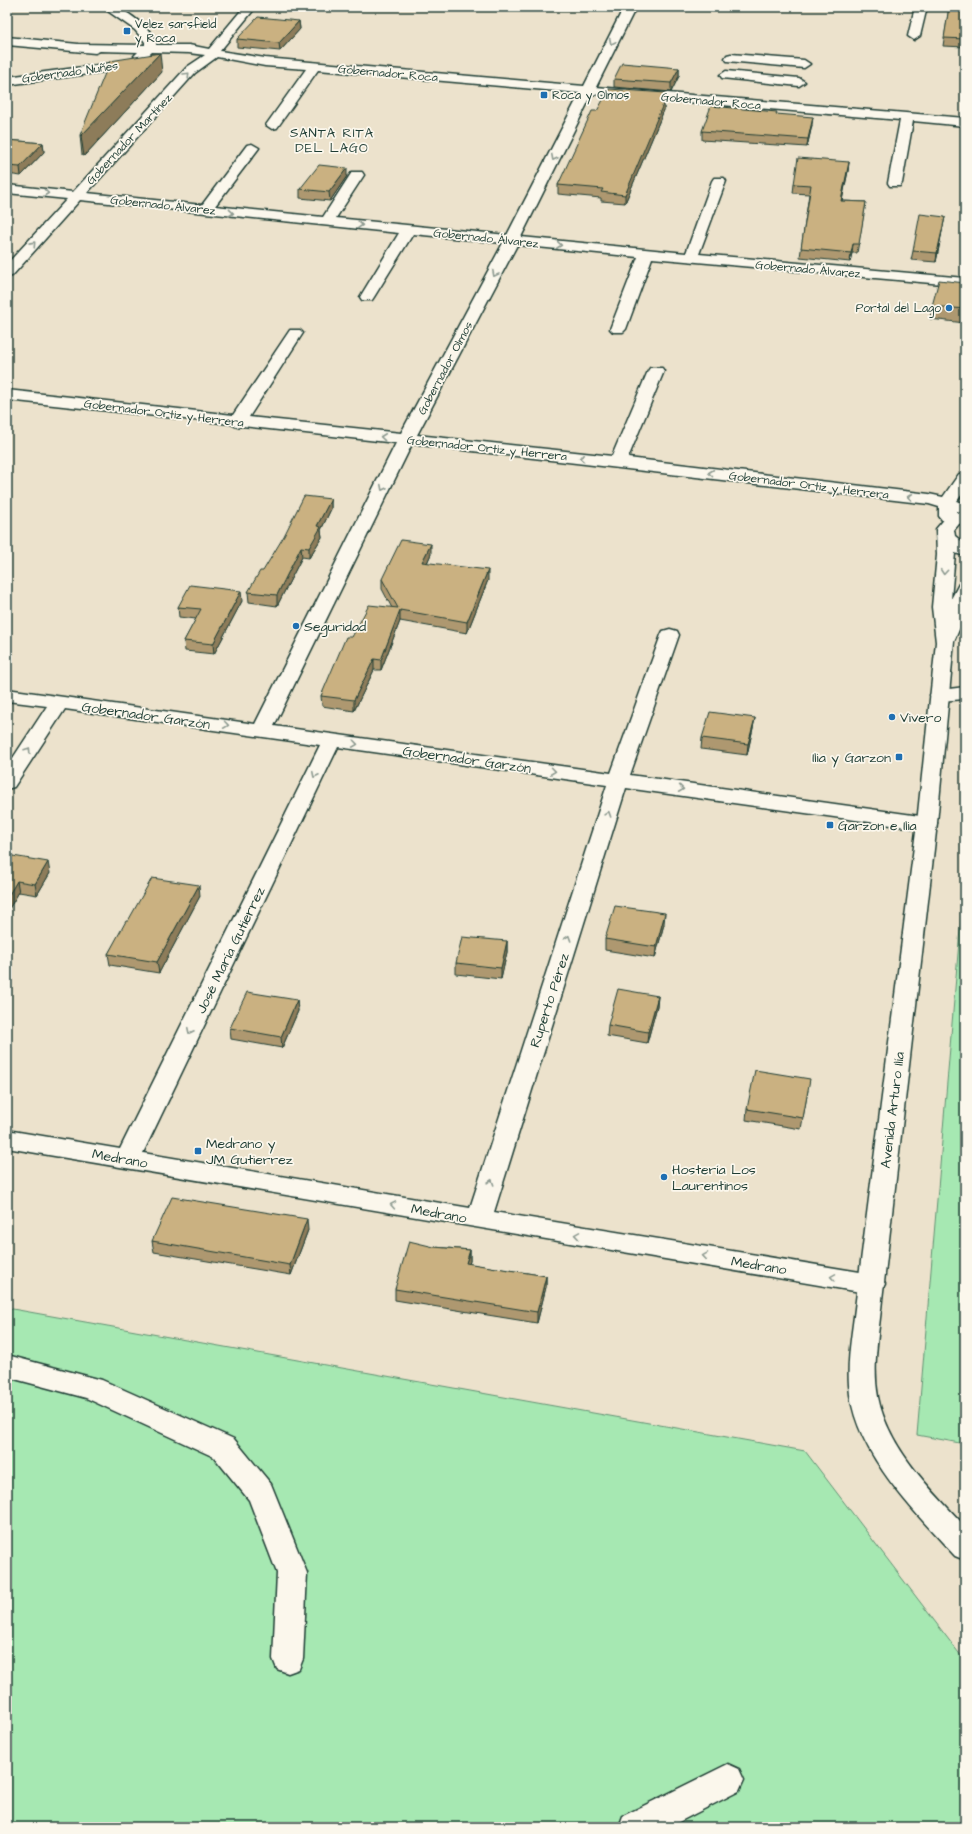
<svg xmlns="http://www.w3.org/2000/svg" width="972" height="1834" font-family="'Architects Daughter',sans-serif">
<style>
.green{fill:#a6e8b2;stroke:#629273}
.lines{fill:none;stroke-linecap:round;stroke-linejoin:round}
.minor-casing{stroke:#1f3d34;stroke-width:3}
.major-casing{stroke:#1f3d34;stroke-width:3}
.minor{fill:#fbf7ec;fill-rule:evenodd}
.major{fill:#fbf7ec;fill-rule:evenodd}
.wall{fill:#ae986f;stroke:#1f3d34}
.shaded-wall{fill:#8d7c5a;stroke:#1f3d34}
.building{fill:#cab181;stroke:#1f3d34}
.oneway{stroke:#8d9a90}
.poi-dot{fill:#1f6fb2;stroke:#fbf7ec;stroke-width:1.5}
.labels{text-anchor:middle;stroke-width:3.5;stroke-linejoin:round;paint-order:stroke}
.far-poi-label{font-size:12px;fill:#1f3d34;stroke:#fbf7ec;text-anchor:start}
.far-street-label{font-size:12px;fill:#1f3d34;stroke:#fbf7ec}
.far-neighbourhood-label{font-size:13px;letter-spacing:1px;fill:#1f3d34;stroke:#fbf7ec}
.poi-label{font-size:14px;fill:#1f3d34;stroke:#fbf7ec;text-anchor:start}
.street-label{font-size:14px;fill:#1f3d34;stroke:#fbf7ec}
</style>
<rect width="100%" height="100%" fill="#ece2cc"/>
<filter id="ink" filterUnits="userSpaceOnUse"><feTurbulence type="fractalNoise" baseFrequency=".025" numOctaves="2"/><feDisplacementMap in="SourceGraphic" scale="8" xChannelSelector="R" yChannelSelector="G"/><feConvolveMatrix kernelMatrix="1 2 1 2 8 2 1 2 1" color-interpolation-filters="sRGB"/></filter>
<g filter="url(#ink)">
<g class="green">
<polygon points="965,871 965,1444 917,1435"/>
<polygon points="7,1308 805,1451 965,1661 965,1827 7,1827"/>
</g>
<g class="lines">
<defs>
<g id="minor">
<path d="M102,7C106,7 111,6 115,7C126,10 158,33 156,45H189L209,49L244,7H256L220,51L265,58L584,86L624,7H636L596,87L965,118V126L913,121L902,183L900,186H890L888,183L900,120L592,94L521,237L686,253L712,181L714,178H724L726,181L699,254L965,278V286L652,258L626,329L623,332H613L610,329L638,257L517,245L417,435L612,456L648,371L650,368H662L664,371L628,458L929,494L943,497L959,474L965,473V490L957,501L965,503V513L957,511V516L954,520L948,521L942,520L939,516V507L929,504L412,444L274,726L611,773L661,635L663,631L670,629L677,631L679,635L630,775L934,818L937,823L934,828L927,830L626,788L494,1212L872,1274L881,1277L885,1284L881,1291L872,1294L7,1148V1130L120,1149L320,745L65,709L14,787L7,789V767L47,706L7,701V689L255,724L396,443L242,426L237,427L231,424L7,400V390L233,415L290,330H300L303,333L249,417L401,433L503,243L413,234L374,297L372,300H362L360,297L399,233L80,200L12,276L7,277V264L67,199L7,193V185L73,192L187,67L205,55L189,53L152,52L144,59L140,60L134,56L138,52L100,51L95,53L7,45V37L78,44L145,45V42L135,30ZM217,57L265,66L306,69L266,125L272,129L277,128L318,70L580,93L507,235L336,218L364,175L362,172H352L323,217L215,206L259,148L252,144L247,145L202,205L87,193L195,73ZM338,747L607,785L470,1208L143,1153Z"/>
<polygon points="915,7 927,7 920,36 914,40 908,36"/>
<polygon points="731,54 804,60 810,64 804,68 727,61 725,58 727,55"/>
<polygon points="136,60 142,64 140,67 7,85 7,77"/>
<polygon points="726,71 799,78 805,82 799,86 722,78 720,75"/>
<polygon points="965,687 965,699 940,701 933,699 930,695 933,691"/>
<polygon points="7,1355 102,1380 234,1439 271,1484 307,1573 303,1659 299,1669 288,1673 277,1669 273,1659 277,1573 249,1500 214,1457 86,1398 7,1377"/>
<polygon points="728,1764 739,1769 744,1780 739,1791 669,1827 619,1827 623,1816"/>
</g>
<path id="major" d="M965,511V522L959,524L954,530L955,536L965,544V556L955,553L951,599L959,584L965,583V616L954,641L937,823L882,1300C879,1332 872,1365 878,1397C888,1448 931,1490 965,1526V1560L955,1556C913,1510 853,1451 849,1385C847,1357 853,1328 856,1300L917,823L936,642L932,607L937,555L936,529L947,516Z"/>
</defs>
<use href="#minor" class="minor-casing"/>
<use href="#major" class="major-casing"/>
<use href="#minor" class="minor"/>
<use href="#major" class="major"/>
</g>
<g class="wall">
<polygon points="949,7 965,7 965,47 943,46"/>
<polygon points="299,21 300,29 280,51 237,47 237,39"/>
<polygon points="679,68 679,76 671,92 614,87 614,79"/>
<polygon points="162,72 84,156 82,155 80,135"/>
<polygon points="666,102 664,105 664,110 625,203 601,201 601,198 558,194 558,185 597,111"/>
<polygon points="776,114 812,125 807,147 702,140 702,131"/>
<polygon points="7,140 43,143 44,152 21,176 7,174"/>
<polygon points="849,162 848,171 842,201 866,202 857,253 852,253 850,262 800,257 809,194 793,193 794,184"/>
<polygon points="347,176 330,201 300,198 300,189"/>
<polygon points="943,226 936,262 911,260 913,251"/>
<polygon points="965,283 965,323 930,319 932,306"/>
<polygon points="965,341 965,356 961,356 964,342"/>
<polygon points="331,499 331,509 321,530 322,537 309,558 302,557 277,606 249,602 248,592"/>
<polygon points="431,554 427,563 488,580 467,633 400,621 381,670 374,670 354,711 322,706 321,696 352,637 392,608 382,589 382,579"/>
<polygon points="242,601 214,654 185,651 184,641 196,619 179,617 178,607"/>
<polygon points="755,718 753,728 747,755 701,749 702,738"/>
<polygon points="7,855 50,873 37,895 19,892 7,912"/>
<polygon points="200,896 159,973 110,965 108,954 128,921"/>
<polygon points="664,924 655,958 605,950 605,939"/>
<polygon points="507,941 507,952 501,979 456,974 456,963"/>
<polygon points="658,996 657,1006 647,1043 607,1036 608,1025"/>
<polygon points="297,1000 298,1011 282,1048 231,1039 230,1028"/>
<polygon points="808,1090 801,1129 746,1120 747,1109"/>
<polygon points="308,1230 291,1275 154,1252 152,1241"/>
<polygon points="434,1247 470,1250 470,1261 469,1264 546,1276 546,1287 537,1323 395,1300 395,1289"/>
</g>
<g class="shaded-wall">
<polygon points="299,21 300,29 280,51 279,43"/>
<polygon points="160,53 162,72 84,156 81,136"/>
<polygon points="679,68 679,76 671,92 671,83"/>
<polygon points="666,93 666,102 664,105 664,110 625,203 625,195 662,101"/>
<polygon points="813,117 812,125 807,147 808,139"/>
<polygon points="43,143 44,152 21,176 20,167"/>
<polygon points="849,162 848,171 840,209 841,201"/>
<polygon points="347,168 347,176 330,201 329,192"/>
<polygon points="945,217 943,226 936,262 937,253"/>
<polygon points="853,244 852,253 850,262 851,253"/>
<polygon points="331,499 331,509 321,530 322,537 309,558 309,548 317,526"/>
<polygon points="431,544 431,554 423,572 422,562"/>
<polygon points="301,547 302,557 277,606 277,595"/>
<polygon points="488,570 488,580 467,633 467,622"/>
<polygon points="241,591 242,601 214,654 213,644"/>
<polygon points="400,610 400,621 381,670 381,660"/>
<polygon points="374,659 374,670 354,711 354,700"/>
<polygon points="755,718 753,728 747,755 748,744"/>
<polygon points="48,862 50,873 37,895 35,884"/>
<polygon points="17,881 19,892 7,912 7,898"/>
<polygon points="199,885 200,896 159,973 157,962"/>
<polygon points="665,913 664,924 655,958 656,947"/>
<polygon points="507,941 507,952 501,979 501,968"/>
<polygon points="658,996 657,1006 647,1043 648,1032"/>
<polygon points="297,1000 298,1011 282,1048 281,1037"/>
<polygon points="307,1219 308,1230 291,1275 290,1265"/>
<polygon points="470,1250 470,1261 466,1274 466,1263"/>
<polygon points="546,1276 546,1287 537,1323 537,1312"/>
</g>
<g class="building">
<polygon points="949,7 965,7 965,39 944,38"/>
<polygon points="258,17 299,21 279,43 237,39"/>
<polygon points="160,53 81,136 80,135 110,61"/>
<polygon points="622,63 679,68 671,83 614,79"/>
<polygon points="609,89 666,93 662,101 664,102 625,195 601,192 603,189 558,185 592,111 597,111"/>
<polygon points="711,106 777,112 776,114 813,117 808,139 702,131"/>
<polygon points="7,140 43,143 20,167 7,166"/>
<polygon points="798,158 849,162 841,201 866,202 859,244 853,244 851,253 801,248 811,185 794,184"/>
<polygon points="319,165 347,168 329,192 300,189"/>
<polygon points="920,214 945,217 937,253 913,251"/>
<polygon points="939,280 965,283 965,309 932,306"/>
<polygon points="304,496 331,499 317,526 321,527 309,548 301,547 277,595 248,592 260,571 263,571 284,536"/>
<polygon points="401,540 431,544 422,562 488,570 467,622 400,610 381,660 374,659 354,700 321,696 346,637 352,637 369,605 398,608 382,579"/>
<polygon points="190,585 241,591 213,644 184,641 201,609 178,607"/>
<polygon points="710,712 755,718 748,744 702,738"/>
<polygon points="7,855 48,862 35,884 17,881 7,898"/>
<polygon points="152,878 199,885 157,962 108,954 126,921 128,921"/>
<polygon points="615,906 665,913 656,947 605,939"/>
<polygon points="462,937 507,941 501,968 456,963"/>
<polygon points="618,989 658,996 648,1032 608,1025"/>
<polygon points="247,992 297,1000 281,1037 230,1028"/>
<polygon points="755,1070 810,1079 803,1118 747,1109"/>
<polygon points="172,1197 307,1219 290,1265 152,1241"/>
<polygon points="409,1241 434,1247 470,1250 466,1263 546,1276 537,1312 395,1289"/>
</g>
<defs><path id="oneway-chevron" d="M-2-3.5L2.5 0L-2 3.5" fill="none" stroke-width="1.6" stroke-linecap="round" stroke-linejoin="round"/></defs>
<g class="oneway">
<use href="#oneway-chevron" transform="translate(612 42) rotate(117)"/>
<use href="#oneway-chevron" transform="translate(187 75) rotate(-47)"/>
<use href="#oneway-chevron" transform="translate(554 158) rotate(117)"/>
<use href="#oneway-chevron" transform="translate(46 193) rotate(6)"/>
<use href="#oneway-chevron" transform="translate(231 213) rotate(6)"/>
<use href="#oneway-chevron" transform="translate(360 225) rotate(5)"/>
<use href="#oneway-chevron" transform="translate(33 244) rotate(-48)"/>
<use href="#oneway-chevron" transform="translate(559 245) rotate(6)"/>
<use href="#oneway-chevron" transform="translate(495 274) rotate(118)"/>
<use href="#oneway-chevron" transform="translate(383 437) rotate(-174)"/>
<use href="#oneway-chevron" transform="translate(582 458) rotate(-174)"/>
<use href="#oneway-chevron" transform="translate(711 473) rotate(-173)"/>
<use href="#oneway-chevron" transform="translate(383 488) rotate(117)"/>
<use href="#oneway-chevron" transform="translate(910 497) rotate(-173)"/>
<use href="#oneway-chevron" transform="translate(944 572) rotate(95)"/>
<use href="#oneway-chevron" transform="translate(226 725) rotate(8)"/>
<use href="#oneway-chevron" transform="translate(355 744) rotate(8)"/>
<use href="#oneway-chevron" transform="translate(28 750) rotate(-57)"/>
<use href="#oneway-chevron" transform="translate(553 771) rotate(8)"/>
<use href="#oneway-chevron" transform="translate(315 775) rotate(116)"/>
<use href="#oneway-chevron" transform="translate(681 789) rotate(8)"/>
<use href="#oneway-chevron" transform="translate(608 814) rotate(-72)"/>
<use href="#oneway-chevron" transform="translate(568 938) rotate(-72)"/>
<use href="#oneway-chevron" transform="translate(190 1031) rotate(116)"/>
<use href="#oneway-chevron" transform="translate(491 1182) rotate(-72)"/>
<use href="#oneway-chevron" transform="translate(393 1205) rotate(-170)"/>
<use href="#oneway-chevron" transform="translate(577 1235) rotate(-171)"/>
<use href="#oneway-chevron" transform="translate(705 1256) rotate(-171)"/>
<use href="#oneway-chevron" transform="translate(833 1277) rotate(-171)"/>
</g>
</g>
<g class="poi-dot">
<rect x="123" y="27" width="8" height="8" rx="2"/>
<rect x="540" y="91" width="8" height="8" rx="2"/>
<circle cx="949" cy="308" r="4"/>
<circle cx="296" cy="626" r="4"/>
<circle cx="892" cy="717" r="4"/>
<rect x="895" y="753" width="8" height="8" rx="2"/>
<rect x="826" y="821" width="8" height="8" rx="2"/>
<rect x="194" y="1147" width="8" height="8" rx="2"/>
<circle cx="664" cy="1177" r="4"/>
</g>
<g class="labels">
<g class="far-poi-label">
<text x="135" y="28">Velez sarsfield<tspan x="135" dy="14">y Roca</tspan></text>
<text x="552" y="99">Roca y Olmos</text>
<text x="941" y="312" text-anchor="end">Portal del Lago</text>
</g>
<g class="far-street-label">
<text transform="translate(70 72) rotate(-8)" y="4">Gobernado Nuñes</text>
<text transform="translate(388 73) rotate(5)" y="4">Gobernador Roca</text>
<text transform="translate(711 101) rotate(5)" y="4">Gobernador Roca</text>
<text transform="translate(129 139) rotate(-47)" y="4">Gobernador Martínez</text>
<text transform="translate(163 205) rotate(6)" y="4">Gobernado Álvarez</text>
<text transform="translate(486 238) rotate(6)" y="4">Gobernado Álvarez</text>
<text transform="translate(808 269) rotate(5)" y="4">Gobernado Álvarez</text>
<text transform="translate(445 368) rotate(-62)" y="4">Gobernador Olmos</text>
<text transform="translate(164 413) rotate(7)" y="4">Gobernador Ortiz y Herrera</text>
<text transform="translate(487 448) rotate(6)" y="4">Gobernador Ortiz y Herrera</text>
<text transform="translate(809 485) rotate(7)" y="4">Gobernador Ortiz y Herrera</text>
</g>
<g class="far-neighbourhood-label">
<text x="332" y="137">SANTA RITA<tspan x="332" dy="15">DEL LAGO</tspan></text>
</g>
<g class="poi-label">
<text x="304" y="631">Seguridad</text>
<text x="900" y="722">Vivero</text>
<text x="891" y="762" text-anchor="end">Ilia y Garzon</text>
<text x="838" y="830">Garzon e Ilia</text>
<text x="206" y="1148">Medrano y<tspan x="206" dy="16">JM Gutierrez</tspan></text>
<text x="672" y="1174">Hostería Los<tspan x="672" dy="16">Laurentinos</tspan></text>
</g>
<g class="street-label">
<text transform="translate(146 715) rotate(8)" y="5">Gobernador Garzón</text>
<text transform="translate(467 759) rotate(8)" y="5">Gobernador Garzón</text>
<text transform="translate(230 950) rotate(-64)" y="5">José María Gutierrez</text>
<text transform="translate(549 1000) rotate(-72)" y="5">Ruperto Pérez</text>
<text transform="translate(892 1110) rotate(-83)" y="5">Avenida Arturo Ilía</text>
<text transform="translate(120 1158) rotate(10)" y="5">Medrano</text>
<text transform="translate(439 1213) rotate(10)" y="5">Medrano</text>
<text transform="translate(759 1265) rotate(9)" y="5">Medrano</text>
</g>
</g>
<rect width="972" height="1834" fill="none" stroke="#fbf7ec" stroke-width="24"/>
<rect x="12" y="12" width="948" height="1810" fill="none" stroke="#1f3d34" stroke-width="1.5" filter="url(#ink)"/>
</svg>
